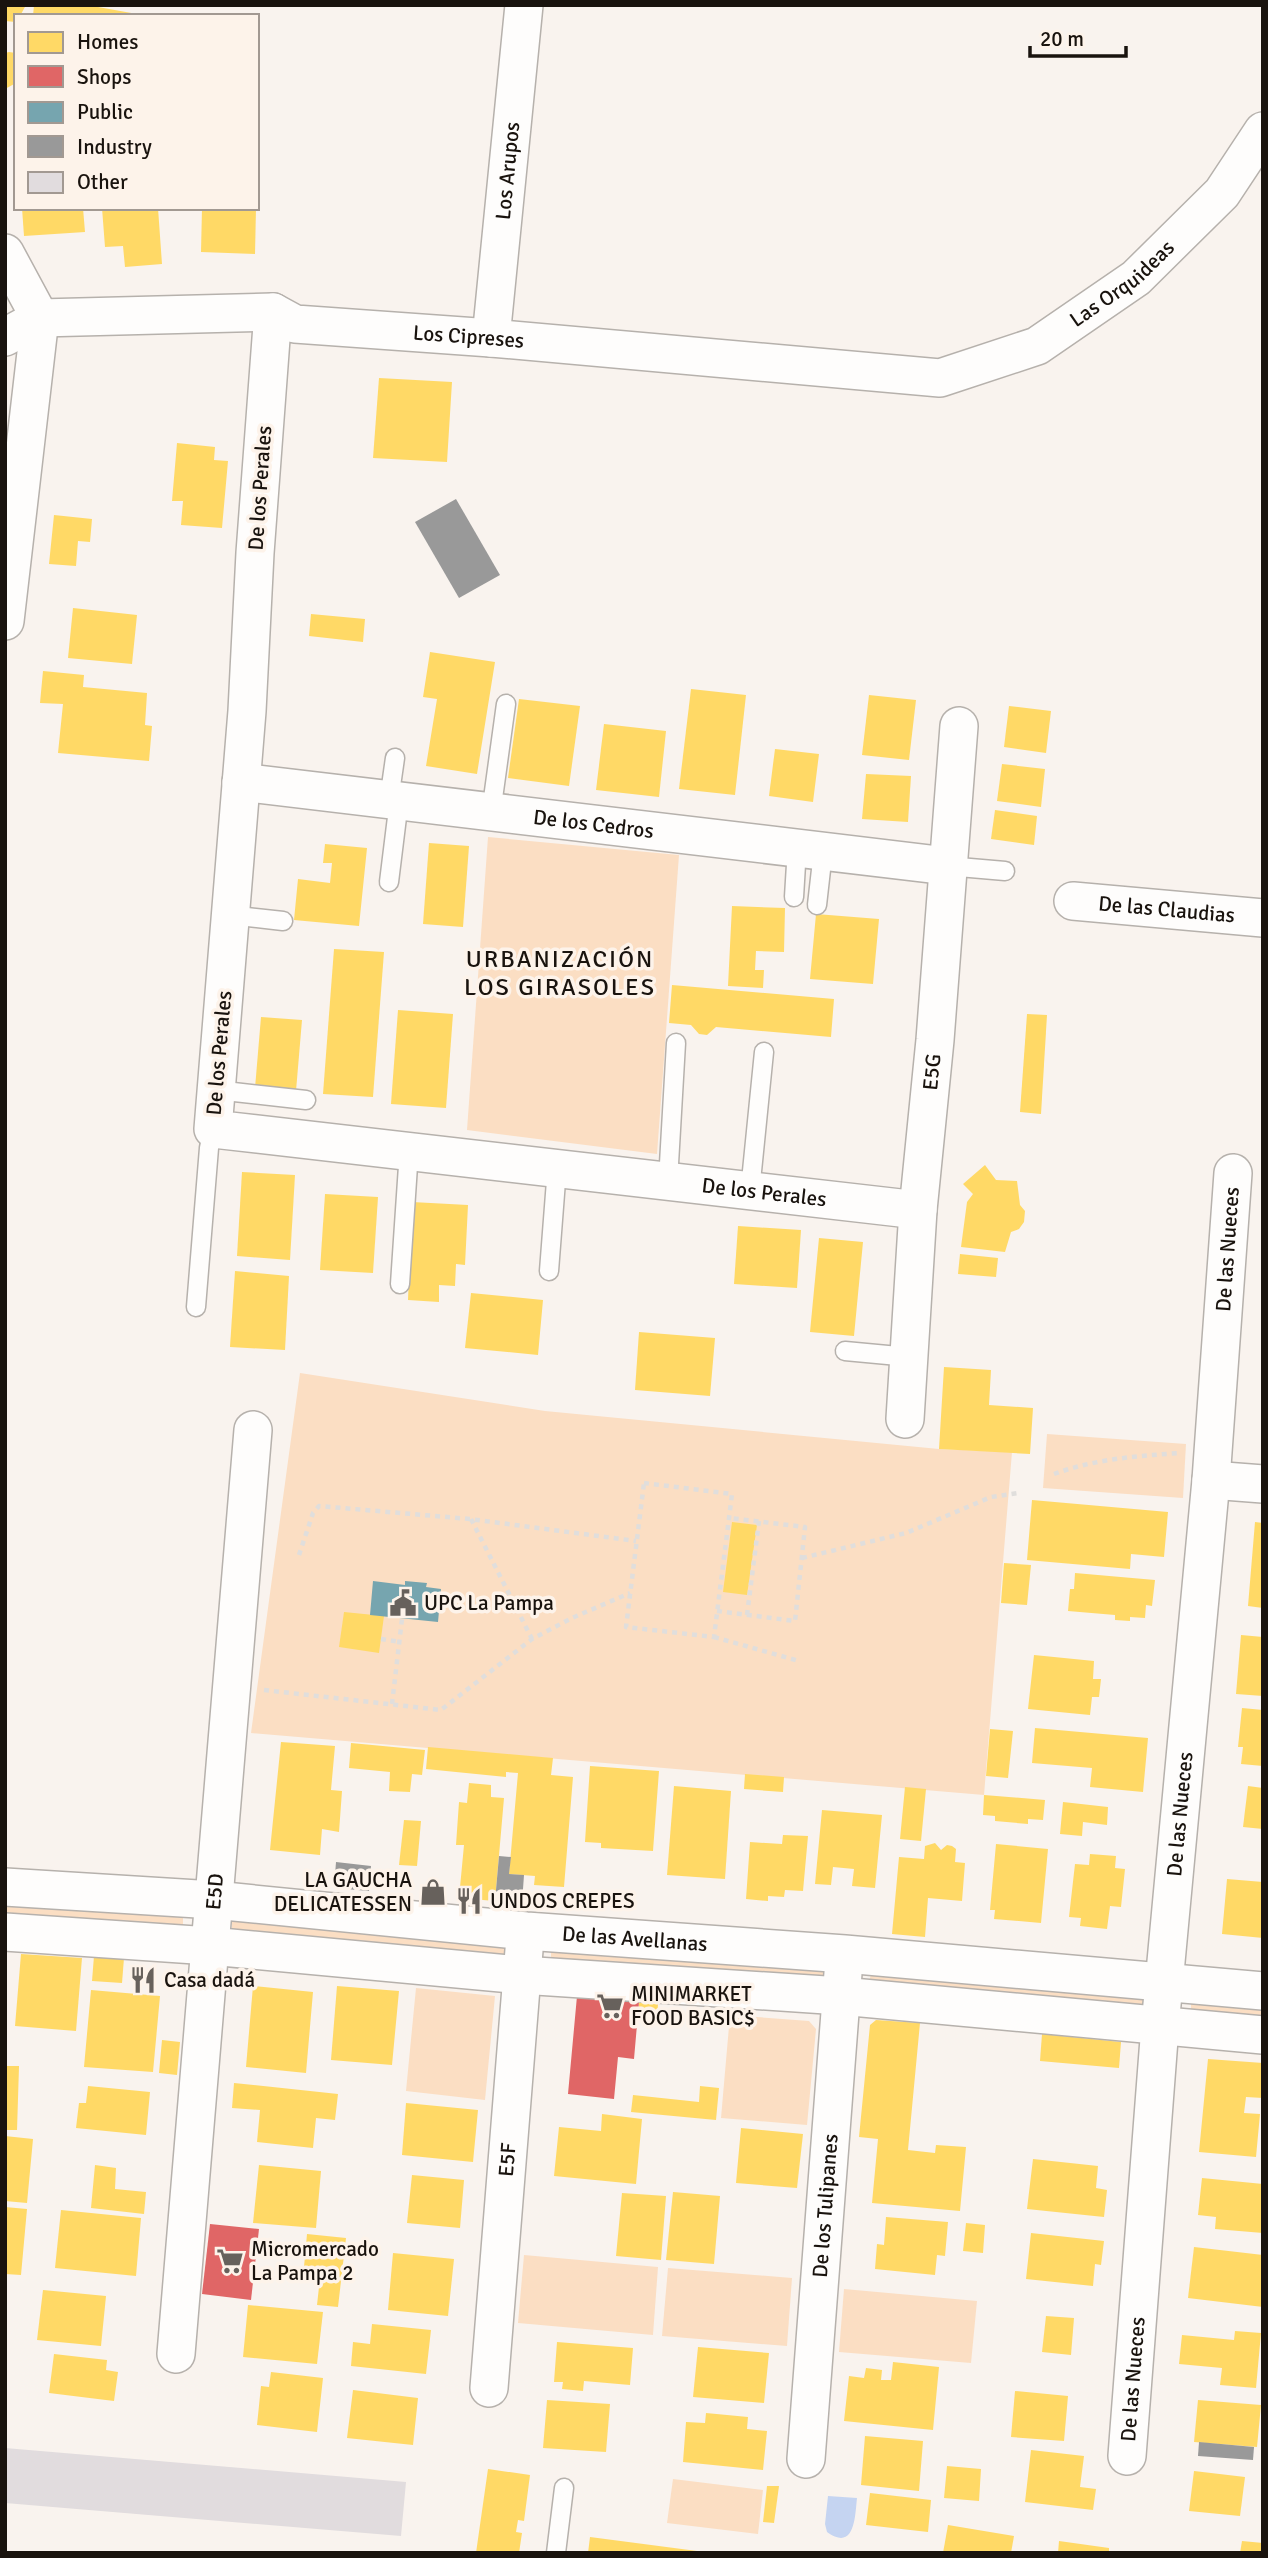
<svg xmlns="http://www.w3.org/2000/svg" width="1268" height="2558" font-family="Signika,sans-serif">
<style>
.green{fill:#fbdec3}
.water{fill:#c5d4f1}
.homes{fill:#ffd966}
.shops{fill:#e06666}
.public{fill:#76a5af}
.industry{fill:#999}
.building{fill:#e1dcde}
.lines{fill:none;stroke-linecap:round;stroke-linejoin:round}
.service-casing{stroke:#b6b1ac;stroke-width:21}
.minor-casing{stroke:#b6b1ac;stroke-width:40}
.path{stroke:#e0dedc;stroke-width:4.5;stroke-dasharray:5 5;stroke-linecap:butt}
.service{stroke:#fefdfc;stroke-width:18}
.minor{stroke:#fefdfc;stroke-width:37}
.labels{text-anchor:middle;stroke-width:7;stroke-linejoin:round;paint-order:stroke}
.street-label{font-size:21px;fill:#19130e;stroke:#fdf3ea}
.poi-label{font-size:21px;fill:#19130e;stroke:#fdf3ea;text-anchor:start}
.quarter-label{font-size:24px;letter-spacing:2px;fill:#19130e;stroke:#fdf3ea}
</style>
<rect width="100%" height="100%" fill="#f9f3ee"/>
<g class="green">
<polygon points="488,837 679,855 657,1154 467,1130"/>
<polygon points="300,1373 545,1411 939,1449 1012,1452 984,1795 251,1733"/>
<polygon points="1047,1434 1186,1444 1183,1498 1043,1488"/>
<polygon points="5,1898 183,1916 183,1927 5,1923"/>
<polygon points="232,1919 506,1943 507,1951 503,1958 232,1931"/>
<polygon points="551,1950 824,1970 825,1978 551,1962"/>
<polygon points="871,1974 1142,1995 1145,2006 869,1982"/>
<polygon points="416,1988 495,1996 485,2100 406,2091"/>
<polygon points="1263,2001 1263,2026 1191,2015 1191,2003"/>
<polygon points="730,2015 809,2021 816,2029 807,2125 721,2118"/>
<polygon points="524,2255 658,2267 653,2335 518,2323"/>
<polygon points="668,2268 792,2278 787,2346 662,2336"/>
<polygon points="844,2289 977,2301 971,2363 839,2352"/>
<polygon points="673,2479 763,2490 758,2534 667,2523"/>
</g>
<path class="water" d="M828,2496L857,2498C855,2516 855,2552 827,2532L825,2524Z"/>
<g class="homes">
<polygon points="5,5 26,5 20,16 16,16 16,22 5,21"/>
<polygon points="34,5 87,5 148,16 33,16"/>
<polygon points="9,52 16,53 16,83 5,89 5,53"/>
<polygon points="22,208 83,208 85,232 24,236"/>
<polygon points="102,208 158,208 162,264 125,267 123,246 105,247"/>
<polygon points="202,208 256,208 255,254 201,252"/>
<polygon points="379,378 452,382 447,462 373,458"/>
<polygon points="177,443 215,447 214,460 228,461 222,528 181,525 183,501 172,501"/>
<polygon points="54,515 92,519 90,542 78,541 76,566 49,564"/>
<polygon points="73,608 137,615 132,664 68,658"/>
<polygon points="311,614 365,619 363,642 309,636"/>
<polygon points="430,652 495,662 477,774 426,766 437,699 423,697"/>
<polygon points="43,671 84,675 83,687 147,693 145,725 152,726 149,761 58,753 63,704 40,703"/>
<polygon points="691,689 746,695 735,795 679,789"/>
<polygon points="869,695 916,700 909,760 862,755"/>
<polygon points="519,699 580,706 569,786 508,778"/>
<polygon points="1009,706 1051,711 1046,753 1004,747"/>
<polygon points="604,724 666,731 659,797 596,790"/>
<polygon points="775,749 819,754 813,802 769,796"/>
<polygon points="1002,764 1045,769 1041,807 997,801"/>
<polygon points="866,774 911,776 908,822 862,819"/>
<polygon points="995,810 1037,816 1034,845 991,839"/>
<polygon points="429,843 469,846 463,927 423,924"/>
<polygon points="325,844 367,848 359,926 294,920 298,879 330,883 332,863 323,863"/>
<polygon points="732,906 785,908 784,952 756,951 755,970 764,970 763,988 728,986"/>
<polygon points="816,914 879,919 873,984 810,979"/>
<polygon points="334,949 384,952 373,1097 323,1094"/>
<polygon points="672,985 834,999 831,1037 716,1027 707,1035 699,1034 691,1025 669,1023"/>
<polygon points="398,1010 453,1014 446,1108 391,1104"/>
<polygon points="1027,1014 1047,1015 1041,1114 1020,1112"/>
<polygon points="261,1017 302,1020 296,1091 255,1088"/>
<polygon points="985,1165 996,1180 1017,1181 1020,1205 1025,1211 1024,1222 1019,1229 1011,1232 1005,1252 961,1247 967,1202 973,1194 963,1184"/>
<polygon points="242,1172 295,1175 290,1260 237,1256"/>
<polygon points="325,1194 378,1197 373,1273 320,1270"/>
<polygon points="412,1202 468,1205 465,1265 456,1264 455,1286 439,1285 439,1302 408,1300"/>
<polygon points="738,1226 801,1230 797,1288 734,1284"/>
<polygon points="819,1238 863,1242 854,1336 810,1332"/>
<polygon points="960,1254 998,1258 996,1277 958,1274"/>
<polygon points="235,1271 289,1276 285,1350 230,1347"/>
<polygon points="471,1293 543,1300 538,1355 465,1348"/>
<polygon points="639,1332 715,1338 710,1396 635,1390"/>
<polygon points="944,1367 991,1370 989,1405 1033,1408 1030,1454 939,1449"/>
<polygon points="1032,1500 1168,1512 1164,1557 1131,1554 1130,1569 1027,1560"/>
<polygon points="732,1522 757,1525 747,1595 723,1592"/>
<polygon points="1255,1522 1263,1523 1263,1608 1248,1606"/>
<polygon points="1004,1563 1031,1565 1027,1605 1001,1603"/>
<polygon points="1075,1573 1155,1580 1152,1606 1146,1605 1145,1618 1130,1617 1130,1621 1115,1620 1115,1615 1068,1611 1070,1589 1074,1589"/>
<polygon points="344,1612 384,1616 379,1653 339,1647"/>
<polygon points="1241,1635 1263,1637 1263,1696 1236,1694"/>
<polygon points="1034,1655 1094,1661 1093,1679 1101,1679 1099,1697 1092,1697 1090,1715 1028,1709"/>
<polygon points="1242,1708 1263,1710 1263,1766 1241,1764 1243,1747 1238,1747"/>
<polygon points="1035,1728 1148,1738 1143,1792 1090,1787 1092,1768 1032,1763"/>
<polygon points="990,1729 1013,1731 1008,1778 986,1776"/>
<polygon points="281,1742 335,1746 331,1790 342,1791 339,1832 322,1829 320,1855 270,1850"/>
<polygon points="351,1743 425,1750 422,1775 412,1774 410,1792 389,1791 390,1772 349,1768"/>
<polygon points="428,1747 553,1758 551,1775 573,1777 564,1887 534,1885 535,1876 509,1874 518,1773 506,1772 506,1777 426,1769"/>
<polygon points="590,1766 659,1771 653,1851 601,1848 601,1843 585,1842"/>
<polygon points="745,1774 784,1777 783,1792 744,1789"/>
<polygon points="469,1783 491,1785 491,1797 504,1798 495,1901 459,1898 464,1845 456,1845 459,1802 467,1803"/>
<polygon points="674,1786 731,1791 725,1879 667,1875"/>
<polygon points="1248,1786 1263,1788 1263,1829 1243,1827"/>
<polygon points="905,1787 926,1789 921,1841 900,1839"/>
<polygon points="984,1795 1045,1800 1043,1820 1028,1819 1028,1824 995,1821 995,1816 983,1815"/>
<polygon points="1063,1802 1108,1807 1107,1825 1083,1822 1082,1836 1060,1834"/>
<polygon points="822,1810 882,1815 875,1888 852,1886 854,1869 833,1867 831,1885 815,1884"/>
<polygon points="404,1820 421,1821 417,1866 399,1865"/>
<polygon points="783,1835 808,1836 803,1891 785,1890 784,1897 768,1896 768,1901 746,1899 750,1842 782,1844"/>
<polygon points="935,1843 941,1850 947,1845 952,1846 956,1849 955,1862 965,1863 962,1901 928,1898 925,1937 892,1934 899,1857 924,1859 925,1846"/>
<polygon points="996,1844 1048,1849 1041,1923 994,1919 995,1910 990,1910"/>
<polygon points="1090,1854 1116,1856 1115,1868 1125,1869 1121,1907 1110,1906 1107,1929 1080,1926 1081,1918 1069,1917 1075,1864 1089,1865"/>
<polygon points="1227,1879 1263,1882 1263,1938 1222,1934"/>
<polygon points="21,1954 82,1958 76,2031 15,2026"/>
<polygon points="94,1956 124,1958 122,1983 92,1981"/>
<polygon points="253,1986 313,1992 306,2073 246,2067"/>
<polygon points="337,1986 399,1991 392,2065 331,2060"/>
<polygon points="91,1990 160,1996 153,2072 84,2067"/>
<polygon points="639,2002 658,2004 657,2019 638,2018"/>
<polygon points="876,2020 920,2023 908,2150 935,2153 936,2145 966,2147 960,2211 872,2203 878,2139 859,2137 870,2025"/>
<polygon points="1042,2034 1121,2042 1119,2068 1040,2061"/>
<polygon points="162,2040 180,2042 177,2075 159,2073"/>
<polygon points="1208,2059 1263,2063 1263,2098 1246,2097 1244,2113 1260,2114 1256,2157 1199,2152"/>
<polygon points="5,2066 19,2066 17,2130 5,2130"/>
<polygon points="234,2083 338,2094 335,2120 316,2118 313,2148 257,2142 260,2110 232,2108"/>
<polygon points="88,2086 150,2092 146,2135 76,2128 79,2103 86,2103"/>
<polygon points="700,2086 719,2088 716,2120 631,2112 633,2095 699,2102"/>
<polygon points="406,2103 478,2110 473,2162 402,2155"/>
<polygon points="602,2114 642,2119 636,2184 554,2176 559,2127 601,2131"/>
<polygon points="741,2128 803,2134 797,2188 736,2183"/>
<polygon points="5,2136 33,2139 27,2203 5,2201"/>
<polygon points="1033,2159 1098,2166 1096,2188 1107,2190 1104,2217 1027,2209"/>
<polygon points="95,2165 116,2168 115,2189 146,2192 144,2214 91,2208"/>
<polygon points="259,2165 321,2171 316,2228 253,2223"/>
<polygon points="412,2175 464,2180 460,2228 407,2223"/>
<polygon points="1202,2178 1263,2184 1263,2233 1215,2229 1216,2217 1198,2215"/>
<polygon points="673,2192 720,2196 714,2264 666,2260"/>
<polygon points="622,2193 666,2196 661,2260 616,2256"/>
<polygon points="5,2207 27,2209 21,2275 5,2274"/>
<polygon points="61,2210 141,2218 136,2276 55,2268"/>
<polygon points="886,2217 948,2222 945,2256 937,2255 935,2275 875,2269 877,2244 884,2245"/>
<polygon points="966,2223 985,2225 983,2253 963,2251"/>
<polygon points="1031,2233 1104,2241 1101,2265 1095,2264 1093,2286 1026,2279"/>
<polygon points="307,2234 346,2238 338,2307 317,2305 321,2269 304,2267"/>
<polygon points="1194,2247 1263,2255 1263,2307 1188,2298"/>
<polygon points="393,2253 454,2259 448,2316 388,2310"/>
<polygon points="43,2290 106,2296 101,2346 37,2340"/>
<polygon points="248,2305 323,2312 317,2364 243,2357"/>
<polygon points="1046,2316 1074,2318 1071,2355 1042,2352"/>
<polygon points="372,2324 431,2330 426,2374 351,2366 353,2342 370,2344"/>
<polygon points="1235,2331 1261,2333 1256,2388 1220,2385 1222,2368 1179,2364 1182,2335 1234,2340"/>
<polygon points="557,2342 633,2348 630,2385 584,2381 583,2391 562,2389 563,2382 554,2382"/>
<polygon points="698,2347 769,2353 764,2403 693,2397"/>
<polygon points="54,2354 107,2360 106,2370 118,2372 114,2401 49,2393"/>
<polygon points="893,2362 939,2367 933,2430 844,2421 849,2376 864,2378 866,2368 882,2370 881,2380 891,2380"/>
<polygon points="271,2372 323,2378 317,2432 257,2425 261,2386 269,2387"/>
<polygon points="353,2390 418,2398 413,2445 347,2438"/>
<polygon points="1015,2391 1068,2396 1064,2441 1011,2437"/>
<polygon points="547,2400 610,2404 606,2452 543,2448"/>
<polygon points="1198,2400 1261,2405 1257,2447 1194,2442"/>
<polygon points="706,2413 748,2417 747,2429 767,2431 763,2470 683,2462 686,2422 705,2423"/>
<polygon points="865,2436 923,2441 919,2491 861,2485"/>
<polygon points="1031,2450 1084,2456 1080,2487 1096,2489 1093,2510 1025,2502"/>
<polygon points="947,2466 981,2469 979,2501 944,2498"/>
<polygon points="488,2469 530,2475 524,2521 518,2520 516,2532 522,2533 519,2553 476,2553"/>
<polygon points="1194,2471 1245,2477 1240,2516 1189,2511"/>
<polygon points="767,2486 779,2486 774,2523 763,2522"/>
<polygon points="870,2493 931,2500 928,2532 866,2525"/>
<polygon points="948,2525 1014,2536 1011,2553 943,2553"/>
<polygon points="590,2537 697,2551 697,2553 588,2553"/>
<polygon points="1059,2541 1109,2548 1109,2553 1058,2553"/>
<polygon points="1242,2541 1263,2543 1263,2553 1240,2553"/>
</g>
<g class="shops">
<polygon points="577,1996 639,2002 634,2059 618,2057 614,2099 568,2094"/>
<polygon points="210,2224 259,2229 251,2300 202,2294"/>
</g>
<polygon class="public" points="373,1581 405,1585 405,1581 427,1583 426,1587 441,1589 438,1622 370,1615"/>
<g class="industry">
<polygon points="456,499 500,575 459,598 415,522"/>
<polygon points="499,1856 511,1857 509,1874 524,1875 522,1903 495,1901"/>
<polygon points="336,1862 371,1866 369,1891 334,1888"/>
<polygon points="1199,2442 1254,2447 1253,2460 1198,2456"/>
</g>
<polygon class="building" points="5,2448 406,2482 401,2536 5,2503"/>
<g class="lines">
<defs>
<g id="service">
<polyline points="389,800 395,758"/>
<polyline points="491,813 506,704"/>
<polyline points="947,866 1005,871"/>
<polyline points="389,882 399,801"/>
<polyline points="794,897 797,848"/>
<polyline points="817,905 823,852"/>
<polyline points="230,915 283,921"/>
<polyline points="216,1090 306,1100"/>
<polyline points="668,1181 676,1043"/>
<polyline points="750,1191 764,1052"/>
<polyline points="549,1271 557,1168"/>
<polyline points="400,1284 409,1151"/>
<polyline points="196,1307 209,1148 213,1129"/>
<polyline points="845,1351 909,1357"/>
<polyline points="556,2553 564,2488"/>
</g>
<g id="minor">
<polyline points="5,253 40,318 5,621"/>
<path id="s1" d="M273,312L255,553L247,711L213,1129L918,1210"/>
<path id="s2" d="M5,337L40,318L273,312L295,324L491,338L940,378L1037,346L1136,278L1222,193L1263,131"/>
<path id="s3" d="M491,338L524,5"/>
<path id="s4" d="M241,782L947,866"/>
<path id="s5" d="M1073,901L1263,918"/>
<path id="s6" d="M905,1419L918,1210L935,1040L959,726"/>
<polyline points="1211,1480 1263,1484"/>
<path id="s7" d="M5,1887L214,1900L526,1931L845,1954L1263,1991"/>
<polyline points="5,1932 210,1946 521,1975 841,1996 1263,2035"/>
<path id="s8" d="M176,2354L253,1430"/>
<path id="s9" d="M489,2388L524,1950"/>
<path id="s10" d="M1127,2456L1160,2026L1211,1480L1233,1173"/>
<path id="s11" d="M806,2459L843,1973"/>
</g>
</defs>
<use href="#service" class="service-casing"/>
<use href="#minor" class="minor-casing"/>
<g class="path">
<path d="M1054,1474C1095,1459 1136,1456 1180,1453"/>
<polygon points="644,1483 732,1494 714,1637 626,1627"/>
<polyline points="471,1519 532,1639"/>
<polyline points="299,1555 313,1513 319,1506 470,1519 636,1541"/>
<polyline points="802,1558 906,1533 991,1497 1018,1493"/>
<polyline points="717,1611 795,1621 805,1527 730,1518"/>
<polyline points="747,1615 759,1521"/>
<polyline points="714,1637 799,1661"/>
<polyline points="381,1639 400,1642"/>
<polyline points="264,1690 441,1710 532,1639 572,1618 630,1593"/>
<polyline points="392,1704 402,1619"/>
</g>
<use href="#service" class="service"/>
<use href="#minor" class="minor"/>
</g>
<defs>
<symbol id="civic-bare" viewBox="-9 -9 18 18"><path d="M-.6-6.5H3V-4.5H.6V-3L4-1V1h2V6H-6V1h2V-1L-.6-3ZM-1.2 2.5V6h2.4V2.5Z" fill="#67615c" stroke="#fdf3ea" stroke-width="2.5" paint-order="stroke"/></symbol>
<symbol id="shop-bare" viewBox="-9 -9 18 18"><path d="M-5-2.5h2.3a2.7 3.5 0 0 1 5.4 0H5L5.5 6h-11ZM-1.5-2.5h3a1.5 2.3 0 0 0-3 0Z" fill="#67615c" stroke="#fdf3ea" stroke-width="2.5" paint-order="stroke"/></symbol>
<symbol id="restaurant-bare" viewBox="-9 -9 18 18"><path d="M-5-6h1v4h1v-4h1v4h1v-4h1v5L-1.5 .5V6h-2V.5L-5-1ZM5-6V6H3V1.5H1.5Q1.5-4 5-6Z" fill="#67615c" stroke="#fdf3ea" stroke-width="2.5" paint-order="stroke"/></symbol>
<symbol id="supermarket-bare" viewBox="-9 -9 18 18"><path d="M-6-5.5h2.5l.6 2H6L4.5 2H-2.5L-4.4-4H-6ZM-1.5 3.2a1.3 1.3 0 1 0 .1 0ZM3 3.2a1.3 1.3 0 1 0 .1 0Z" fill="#67615c" stroke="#fdf3ea" stroke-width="2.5" paint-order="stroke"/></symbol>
</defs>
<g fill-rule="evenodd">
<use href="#civic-bare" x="384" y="1584" width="38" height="38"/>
<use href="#shop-bare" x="414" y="1873" width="38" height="38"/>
<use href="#restaurant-bare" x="450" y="1882" width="38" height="38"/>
<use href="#restaurant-bare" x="124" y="1961" width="38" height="38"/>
<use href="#supermarket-bare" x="591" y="1987" width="38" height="38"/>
<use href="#supermarket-bare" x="211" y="2242" width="38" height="38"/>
</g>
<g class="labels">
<g class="street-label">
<text dy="7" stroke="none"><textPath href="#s3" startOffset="168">Los Arupos</textPath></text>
<text dy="7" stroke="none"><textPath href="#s2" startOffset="1153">Las Orquideas</textPath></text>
<text dy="7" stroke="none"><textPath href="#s2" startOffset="472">Los Cipreses</textPath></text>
<text transform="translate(260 488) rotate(-86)" y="7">De los Perales</text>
<text dy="7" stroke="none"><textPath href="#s4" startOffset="355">De los Cedros</textPath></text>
<text dy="7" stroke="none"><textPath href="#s5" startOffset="94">De las Claudias</textPath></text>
<text transform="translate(219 1053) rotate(-85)" y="7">De los Perales</text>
<text dy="7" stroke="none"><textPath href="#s6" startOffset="348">E5G</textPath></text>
<text dy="7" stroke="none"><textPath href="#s1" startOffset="1374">De los Perales</textPath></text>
<text dy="7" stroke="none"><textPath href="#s10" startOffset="1211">De las Nueces</textPath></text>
<text dy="7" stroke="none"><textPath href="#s10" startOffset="644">De las Nueces</textPath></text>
<text dy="7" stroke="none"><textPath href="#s8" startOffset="464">E5D</textPath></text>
<text dy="7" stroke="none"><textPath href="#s7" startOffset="632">De las Avellanas</textPath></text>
<text dy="7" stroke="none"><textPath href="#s9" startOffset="229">E5F</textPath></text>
<text dy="7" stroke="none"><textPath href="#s11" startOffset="254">De los Tulipanes</textPath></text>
<text dy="7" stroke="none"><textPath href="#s10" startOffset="77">De las Nueces</textPath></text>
</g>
<g class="poi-label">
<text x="424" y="1610">UPC La Pampa</text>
<text x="412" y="1887" text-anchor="end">LA GAUCHA<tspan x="412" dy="24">DELICATESSEN</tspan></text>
<text x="490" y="1908">UNDOS CREPES</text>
<text x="164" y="1987">Casa dadá</text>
<text x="631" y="2001">MINIMARKET<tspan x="631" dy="24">FOOD BASIC$</tspan></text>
<text x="251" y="2256">Micromercado<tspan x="251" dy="24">La Pampa 2</tspan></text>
</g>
<g class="quarter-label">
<text x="560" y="967">URBANIZACIÓN<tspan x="560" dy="28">LOS GIRASOLES</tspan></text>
</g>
</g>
<rect width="1268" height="2558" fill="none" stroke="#19130e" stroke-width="14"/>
<rect x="14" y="14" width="245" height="196" fill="#fdf3ea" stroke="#a29992" stroke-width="2"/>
<rect x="28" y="32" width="35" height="21" fill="#ffd966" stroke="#a29992" stroke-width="2"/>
<text x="77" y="49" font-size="21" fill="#19130e">Homes</text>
<rect x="28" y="66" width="35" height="21" fill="#e06666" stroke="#a29992" stroke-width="2"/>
<text x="77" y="84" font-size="21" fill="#19130e">Shops</text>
<rect x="28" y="102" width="35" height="21" fill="#76a5af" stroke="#a29992" stroke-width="2"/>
<text x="77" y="119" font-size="21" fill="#19130e">Public</text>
<rect x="28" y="136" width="35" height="21" fill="#999999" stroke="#a29992" stroke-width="2"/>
<text x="77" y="154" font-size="21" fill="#19130e">Industry</text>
<rect x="28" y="172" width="35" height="21" fill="#e1dcde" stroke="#a29992" stroke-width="2"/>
<text x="77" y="189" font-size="21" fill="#19130e">Other</text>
<path d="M1030 46v10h96v-10" fill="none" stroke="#19130e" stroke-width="3.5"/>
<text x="1040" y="46" font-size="21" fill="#19130e" stroke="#fdf3ea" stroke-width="5" paint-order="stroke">20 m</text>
</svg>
